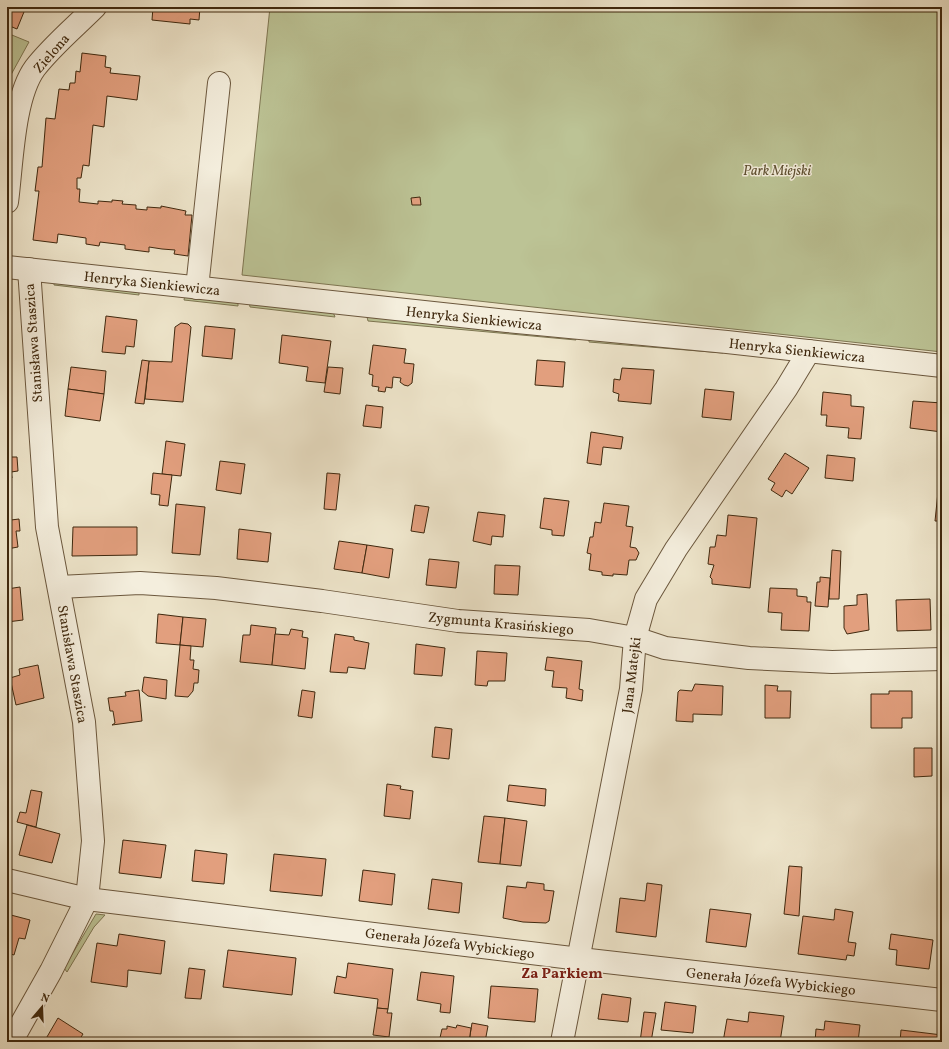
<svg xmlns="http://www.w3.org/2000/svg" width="949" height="1049" font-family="Vollkorn,serif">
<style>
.green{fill:#bcc395;stroke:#7e7652}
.building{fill:#e29f7e;stroke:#3f280e}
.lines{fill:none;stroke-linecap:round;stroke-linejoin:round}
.minor-casing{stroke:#6b573d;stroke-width:24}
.minor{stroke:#f4eedd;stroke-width:22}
.labels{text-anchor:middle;stroke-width:3;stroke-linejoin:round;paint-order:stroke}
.street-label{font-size:14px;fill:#3f280e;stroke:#f4eedd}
.park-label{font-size:14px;font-style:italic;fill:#5e4f30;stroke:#f4eedd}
.neighbourhood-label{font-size:15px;font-weight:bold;fill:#7a1f14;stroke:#f4eedd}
</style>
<rect width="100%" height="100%" fill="#eee5cb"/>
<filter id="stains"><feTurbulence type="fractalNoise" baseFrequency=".005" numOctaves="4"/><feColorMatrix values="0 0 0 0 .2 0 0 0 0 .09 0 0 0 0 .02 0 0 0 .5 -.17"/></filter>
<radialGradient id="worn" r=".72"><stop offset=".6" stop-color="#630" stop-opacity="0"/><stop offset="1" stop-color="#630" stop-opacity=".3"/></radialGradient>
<g class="green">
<polygon points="270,7 942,7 942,352 242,275"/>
<polygon points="7,33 29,42 7,82"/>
<polygon points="54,282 139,290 139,295 54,285"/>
<polygon points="185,295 238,301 238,306 184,300"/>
<polygon points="249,302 333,312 335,317 250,307"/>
<polygon points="367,317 576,336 576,340 368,321"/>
<polygon points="589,338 722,351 723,353 589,342"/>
<polygon points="96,914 105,915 94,927 67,972 64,968"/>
</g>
<g class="building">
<polygon points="7,7 26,7 17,29 7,25"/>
<polygon points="153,7 200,7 199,20 190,19 190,24 152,20"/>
<polygon points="82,53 106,56 105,67 111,68 110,73 140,76 137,100 107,96 104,127 93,125 89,166 83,165 81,178 77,178 77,189 80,189 79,202 98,204 98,201 112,202 112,200 123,201 122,204 136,205 136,209 147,210 147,207 161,208 161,206 186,211 185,215 192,215 188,256 174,254 175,250 162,249 149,247 149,252 125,249 125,245 100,242 99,246 86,244 86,238 58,234 57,243 33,240 39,191 35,191 38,167 42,167 46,118 55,119 59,89 69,90 70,83 75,83 76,71 80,72"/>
<polygon points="420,197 421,205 412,205 411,198"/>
<polygon points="106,316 137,320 134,347 126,346 125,354 102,352"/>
<polygon points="181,323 188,324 191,327 183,402 145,399 149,361 172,362 175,327"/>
<polygon points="205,326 235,329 232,359 202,356"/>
<polygon points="282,335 331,341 325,383 306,381 308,367 279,363"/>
<polygon points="373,345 406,349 404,363 414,364 412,383 408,386 404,385 400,382 401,378 393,377 392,388 386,387 385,392 378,391 379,387 372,386 373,375 369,374"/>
<polygon points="142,360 149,361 144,404 135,403"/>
<polygon points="537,360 565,362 563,387 535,385"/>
<polygon points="71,367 106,371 104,394 68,389"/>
<polygon points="328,367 343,368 340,394 324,392"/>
<polygon points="622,368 654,370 651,404 618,401 619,394 613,392 614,379 620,380"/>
<polygon points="68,389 104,394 100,421 65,416"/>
<polygon points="705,389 734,392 731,420 702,417"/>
<polygon points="823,392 851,395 851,406 864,407 861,439 848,438 849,428 826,426 827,415 821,415"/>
<polygon points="913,401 942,403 942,432 910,428"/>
<polygon points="366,405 383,407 381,428 363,426"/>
<polygon points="591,432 623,437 621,449 603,447 601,465 587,463"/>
<polygon points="166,441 185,444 181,476 162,474"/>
<polygon points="7,450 9,450 10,457 17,457 18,471 11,472 12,478 7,478"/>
<polygon points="785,453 809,468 792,494 786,490 782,497 771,490 775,483 768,479"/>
<polygon points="942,454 942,521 935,521"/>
<polygon points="827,455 855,458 853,481 825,478"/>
<polygon points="220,461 245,464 241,494 216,490"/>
<polygon points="153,473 172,475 168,506 159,505 160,495 151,494"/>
<polygon points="327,473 340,474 336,510 324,509"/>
<polygon points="544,498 569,501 564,536 552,535 552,530 540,528"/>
<polygon points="604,503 629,506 626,526 633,527 630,547 636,548 639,553 636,560 629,560 627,575 613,574 613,576 602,575 602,572 589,570 591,554 587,553 590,537 593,537 595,522 601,523"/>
<polygon points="176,504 205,507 200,555 172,553"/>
<polygon points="415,505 429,507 424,533 411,531"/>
<polygon points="10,511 11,520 19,519 20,531 16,531 18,547 7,549 7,512"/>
<polygon points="478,512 505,515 503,537 492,536 491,545 473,541"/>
<polygon points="728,515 757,518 750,588 712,584 712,579 710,577 714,565 708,564 710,547 715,547 717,535 726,536"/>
<polygon points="73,527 137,527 137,555 72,556"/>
<polygon points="239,529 271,533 268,562 237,559"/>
<polygon points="339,541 367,545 362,573 334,569"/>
<polygon points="367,545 393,549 389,578 362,573"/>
<polygon points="832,550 841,551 839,599 829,599"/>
<polygon points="429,559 459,562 456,588 426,585"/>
<polygon points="495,565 520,566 518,595 494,594"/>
<polygon points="820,577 830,578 828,607 815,606 817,582 820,582"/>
<polygon points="20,587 23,620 7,622 7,589"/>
<polygon points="770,588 797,589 797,596 807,597 807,602 811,602 809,631 781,630 782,613 768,612"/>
<polygon points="867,594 869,630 847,634 844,628 844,606 857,605 857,595"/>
<polygon points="930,599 931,630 897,631 896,600"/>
<polygon points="158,614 183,617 180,645 156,643"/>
<polygon points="183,617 206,619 203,647 180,645"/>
<polygon points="251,625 276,628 272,665 240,662 243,635 250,635"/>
<polygon points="291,629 303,631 302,637 308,638 305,669 272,665 275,634 289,635"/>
<polygon points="335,634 354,637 354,640 369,643 365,669 348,667 347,673 330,672"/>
<polygon points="416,644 445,648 442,676 414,674"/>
<polygon points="180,645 191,646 190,660 194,660 193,669 199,670 198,683 194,683 193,691 188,697 175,696"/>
<polygon points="477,651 507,653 505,681 488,681 487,686 475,685"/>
<polygon points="547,657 582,661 579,689 583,690 582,701 566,698 567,688 552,687 554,671 545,670"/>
<polygon points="38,665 44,698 16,705 10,678 20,675 19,669"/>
<polygon points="144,677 167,680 166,699 148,696 142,691"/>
<polygon points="695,684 723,686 722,715 693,714 693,722 676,721 678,692 680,690 692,691"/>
<polygon points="765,685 778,686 777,691 791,691 790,718 765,718"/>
<polygon points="139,690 142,721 112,725 115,723 113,711 110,711 108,698 126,696 125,692"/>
<polygon points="302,690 315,692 312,718 298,716"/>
<polygon points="889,691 912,691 912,718 902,718 902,728 871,728 871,694 889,694"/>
<polygon points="435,727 452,729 449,759 432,757"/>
<polygon points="914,748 932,748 932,776 914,777"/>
<polygon points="387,784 401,786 400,789 413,791 410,819 384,816"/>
<polygon points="509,785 546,789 545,806 507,801"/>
<polygon points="31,790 42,792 36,827 17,822 20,812 26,813"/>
<polygon points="484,816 505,818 500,864 478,862"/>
<polygon points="505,818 527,821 521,866 500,864"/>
<polygon points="27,825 60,834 52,863 19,855"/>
<polygon points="123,840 166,845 161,878 119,873"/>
<polygon points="195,850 227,854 224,884 192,881"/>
<polygon points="274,854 326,859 322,896 270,891"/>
<polygon points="789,866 802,867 799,916 784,914"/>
<polygon points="363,870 395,874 392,905 359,901"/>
<polygon points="432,879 462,883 459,913 428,909"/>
<polygon points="527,882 544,884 544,890 554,891 549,921 546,923 523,922 503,918 507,886 526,888"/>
<polygon points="647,883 662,885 656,937 616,932 620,898 645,901"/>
<polygon points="710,909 751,914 746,947 706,942"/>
<polygon points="835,909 853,912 848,942 856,943 854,956 847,955 846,960 798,954 803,916 834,920"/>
<polygon points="7,914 30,920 25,939 19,938 14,955 7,953"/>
<polygon points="119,934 165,941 161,974 128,970 127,987 91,982 97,943 117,946"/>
<polygon points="891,934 933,940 929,969 896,965 897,950 889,949"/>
<polygon points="228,950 296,958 292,995 223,987"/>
<polygon points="348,963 393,969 388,1009 377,1008 378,999 334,993 337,976 346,978"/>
<polygon points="189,968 205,970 201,999 185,998"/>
<polygon points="421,972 454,976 450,1013 440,1012 441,1004 417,1000"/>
<polygon points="491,986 538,989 535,1022 488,1018"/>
<polygon points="602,994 631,998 628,1022 598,1019"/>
<polygon points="665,1002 696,1006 693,1033 661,1030"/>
<polygon points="377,1008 388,1009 387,1013 392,1013 389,1037 373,1035"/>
<polygon points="644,1012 656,1013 651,1042 640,1042"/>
<polygon points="749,1012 784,1016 780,1042 723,1042 727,1019 748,1022"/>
<polygon points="58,1018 83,1034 78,1042 44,1042"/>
<polygon points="825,1021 860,1025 858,1042 815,1042 816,1029 824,1030"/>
<polygon points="472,1023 488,1026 485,1042 469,1042"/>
<polygon points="457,1025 471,1028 469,1042 439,1042 442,1029 447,1029 447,1026 456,1028"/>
<polygon points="901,1030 942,1035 942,1042 900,1042"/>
</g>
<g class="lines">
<defs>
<g id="minor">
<path d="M7,202C12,165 13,98 35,68C52,46 75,27 95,7"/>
<polyline points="7,267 507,321 727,342 942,366"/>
<polyline points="197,288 219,83"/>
<polyline points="59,587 140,583 216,588 322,601 458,621 589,630 635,638 665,648 749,658 832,662 942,659"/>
<polyline points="7,880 87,899 580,959 942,1000"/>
<polyline points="11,1042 51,971 87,899 93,841 84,722 47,527 29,269"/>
<polyline points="562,1042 631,689 635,638 646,599 676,549 786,389 809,351"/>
</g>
</defs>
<use href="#minor" class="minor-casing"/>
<use href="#minor" class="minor"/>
</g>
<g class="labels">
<g class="street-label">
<text transform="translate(51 53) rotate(-49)" y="5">Zielona</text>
<text transform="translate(152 283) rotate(6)" y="5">Henryka Sienkiewicza</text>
<text transform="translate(474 318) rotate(6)" y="5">Henryka Sienkiewicza</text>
<text transform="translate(33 343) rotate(-94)" y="5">Stanisława Staszica</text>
<text transform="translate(797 350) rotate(6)" y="5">Henryka Sienkiewicza</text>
<text transform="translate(501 623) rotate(5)" y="5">Zygmunta Krasińskiego</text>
<text transform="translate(73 664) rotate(80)" y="5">Stanisława Staszica</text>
<text transform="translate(631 675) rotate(-83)" y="5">Jana Matejki</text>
<text transform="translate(450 943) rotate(7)" y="5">Generała Józefa Wybickiego</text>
<text transform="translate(771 981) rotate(6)" y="5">Generała Józefa Wybickiego</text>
</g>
<g class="park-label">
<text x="777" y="175">Park Miejski</text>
</g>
<g class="neighbourhood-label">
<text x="562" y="978">Za Parkiem</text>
</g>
</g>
<rect width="949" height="1049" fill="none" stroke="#eee5cb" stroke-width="24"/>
<rect x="8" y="8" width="933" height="1033" fill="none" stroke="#3f280e" stroke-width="2"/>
<rect x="12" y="12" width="925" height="1025" fill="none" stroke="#3f280e"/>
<g transform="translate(42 1007) rotate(19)" stroke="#f4eedd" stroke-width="3" paint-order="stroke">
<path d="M0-3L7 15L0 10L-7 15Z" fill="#3f280e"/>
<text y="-6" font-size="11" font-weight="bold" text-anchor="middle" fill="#3f280e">N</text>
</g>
<rect width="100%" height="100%" filter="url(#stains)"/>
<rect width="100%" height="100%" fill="url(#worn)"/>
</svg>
